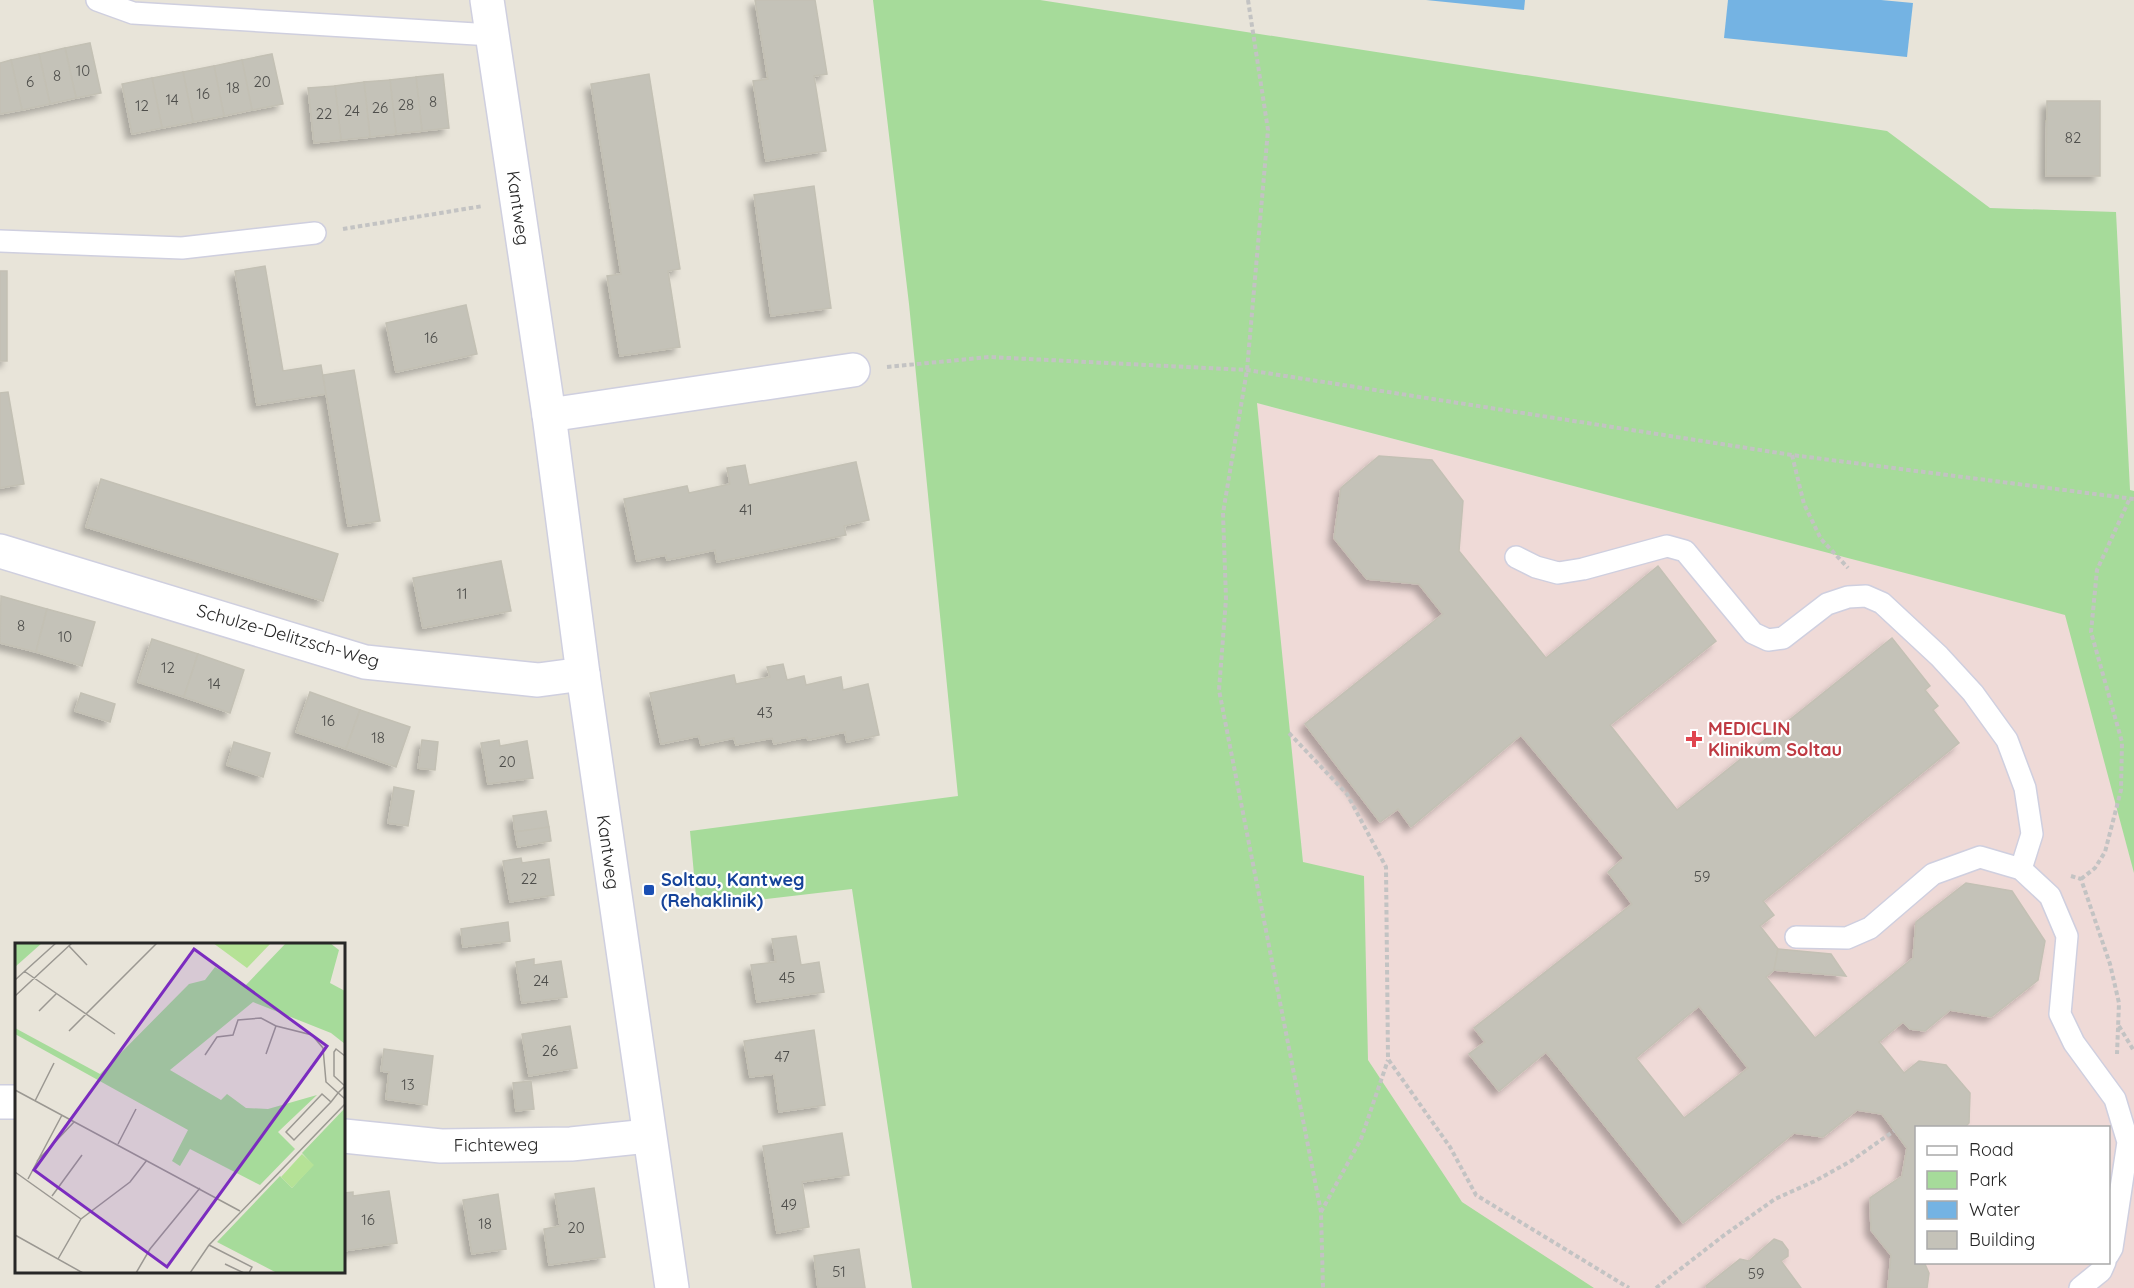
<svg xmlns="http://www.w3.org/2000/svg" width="2134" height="1288" font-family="Quicksand,sans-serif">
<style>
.medical{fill:#efdad7;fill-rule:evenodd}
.green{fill:#a6db9a}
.water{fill:#74b3e3}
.building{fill:#c4c2b8;stroke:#c3c0b4;stroke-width:1.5;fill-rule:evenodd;filter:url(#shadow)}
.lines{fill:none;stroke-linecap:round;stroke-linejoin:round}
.service-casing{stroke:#cfcfdf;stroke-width:24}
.minor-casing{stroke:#cfcfdf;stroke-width:36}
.path{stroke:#c3c3c3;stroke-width:4;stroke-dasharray:4.5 3;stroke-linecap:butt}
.service{stroke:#fff;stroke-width:21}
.minor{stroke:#fff;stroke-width:33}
.health-dot{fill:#e0444e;stroke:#fff;stroke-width:2}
.transit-dot{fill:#1a4fb4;stroke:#fff;stroke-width:2}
.labels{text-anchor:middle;stroke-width:4.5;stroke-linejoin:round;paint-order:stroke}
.number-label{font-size:15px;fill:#4e4e4b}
.street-label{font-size:18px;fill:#272727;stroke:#fff}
.health-label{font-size:18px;font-weight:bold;fill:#be3a42;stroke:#fff;text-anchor:start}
.transit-label{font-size:18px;font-weight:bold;fill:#164399;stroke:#fff;text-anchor:start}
.inset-road{fill:none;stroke:#9b9892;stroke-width:1.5}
.view{fill:#7b2cbf;fill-opacity:0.15;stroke:#7b2cbf;stroke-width:3}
.inset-edge{fill:none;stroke:#272727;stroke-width:3}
</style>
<defs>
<filter id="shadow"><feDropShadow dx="-5.5" dy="5.5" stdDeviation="3" flood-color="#0004"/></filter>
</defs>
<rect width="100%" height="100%" fill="#e8e4d9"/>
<path class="medical" d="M1256,403L2066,615L2134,873V1288H1347ZM1916,1128H2108V1262H1916Z"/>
<polygon class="green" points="873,0 1040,0 1887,131 1990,208 2116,212 2130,490 2134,491 2134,873 2065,615 1257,403 1303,862 1364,876 1368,1060 1462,1202 1594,1288 912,1288 852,889 697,907 690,831 958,796 909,304"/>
<g class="water">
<polygon points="1426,0 1525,0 1524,10"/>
<polygon points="1728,0 1881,0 1913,3 1907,57 1724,38"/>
</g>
<g class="building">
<polygon points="755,0 815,0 827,74 814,76 826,151 766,161 753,81 768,79"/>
<polygon points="90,43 101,93 76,98 65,48"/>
<polygon points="65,48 76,98 50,104 39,54"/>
<polygon points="39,54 50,104 22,110 11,60"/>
<polygon points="272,54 283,104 252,110 242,60"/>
<polygon points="11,60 22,110 0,114 0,63"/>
<polygon points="242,60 252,110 224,116 214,66"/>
<polygon points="214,66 224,116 193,122 183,72"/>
<polygon points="183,72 193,122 162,128 152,78"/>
<polygon points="443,74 449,128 422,131 416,77"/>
<polygon points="649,74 680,269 668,271 680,347 620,356 607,276 621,274 591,84"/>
<polygon points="416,77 422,131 396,134 390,80"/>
<polygon points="152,78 162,128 132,134 122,84"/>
<polygon points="390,80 396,134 370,137 364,82"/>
<polygon points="364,82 370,137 341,140 335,86"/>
<polygon points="335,86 341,140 314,143 308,88"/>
<polygon points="2047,101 2100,101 2100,176 2046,176"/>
<polygon points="814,186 831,308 771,316 754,195"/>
<polygon points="265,266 283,371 321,365 326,394 257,405 235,271"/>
<rect x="0" y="271" width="7" height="90"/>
<polygon points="466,305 477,354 396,372 386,323"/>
<polygon points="354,370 380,521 348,526 323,375"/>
<polygon points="8,392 24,484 0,488 0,393"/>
<path d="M1379,456L1432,460L1463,501L1459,551L1546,658L1658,566L1716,641L1610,725L1677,810L1892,638L1930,686L1925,690L1938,706L1933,710L1959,743L1763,901L1774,915L1760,926L1778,949L1774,970L1766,977L1815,1038L1913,958L1916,922L1966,883L2012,891L2045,941L2038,980L1991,1017L1950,1010L1925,1031L1910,1029L1903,1022L1879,1042L1904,1073L1919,1061L1946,1065L1970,1093L1969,1123L1964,1128H1916V1262H1924L1929,1273L1927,1288H1888L1891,1255L1871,1230L1870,1198L1902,1176L1907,1148L1882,1114L1857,1110L1823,1137L1794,1133L1683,1223L1546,1052L1499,1091L1469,1054L1485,1042L1474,1028L1632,904L1608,872L1624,858L1521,735L1411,827L1398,809L1380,822L1305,724L1443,614L1419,584L1367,579L1334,538L1341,488ZM1699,1006L1748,1068L1684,1118L1636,1058Z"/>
<polygon points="856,462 869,520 844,526 846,535 717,562 715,550 667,560 666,555 637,561 624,499 687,486 689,493 730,484 727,468 745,465 749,485"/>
<polygon points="101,479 338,554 323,601 86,527"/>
<polygon points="501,561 511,611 423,628 413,578"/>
<polygon points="1,596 47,609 36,652 0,643"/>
<polygon points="47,609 95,622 82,666 36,652"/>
<polygon points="152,639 198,654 184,697 138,682"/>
<polygon points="198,654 244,670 230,713 184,697"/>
<polygon points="783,664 787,680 804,676 806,685 841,677 843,690 868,684 879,735 847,742 845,732 808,740 807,737 774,744 772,738 736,745 734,738 701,745 699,736 661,744 650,693 734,675 736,684 770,677 767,667"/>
<polygon points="310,692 360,710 346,749 296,732"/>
<polygon points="81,693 115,704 110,722 75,711"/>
<polygon points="360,710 410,727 396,767 346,749"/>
<polygon points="422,740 438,742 435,770 418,768"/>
<polygon points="499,740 500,746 527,741 533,778 488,784 481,743"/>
<polygon points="234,742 270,753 263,777 227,765"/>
<polygon points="394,787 414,791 408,826 388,823"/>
<polygon points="546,811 549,827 515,832 513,816"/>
<polygon points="549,827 551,841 518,847 515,832"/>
<polygon points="521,858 522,863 549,859 554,895 510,902 503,861"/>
<polygon points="508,922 510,941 463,947 461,929"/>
<polygon points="796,936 801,965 819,962 824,992 757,1002 751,965 776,962 772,939"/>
<polygon points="1778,949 1831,954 1846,976 1774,970"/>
<polygon points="534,959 534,965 561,961 567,997 522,1003 516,962"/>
<polygon points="570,1026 577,1068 529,1076 522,1034"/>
<polygon points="814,1030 825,1105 779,1112 774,1074 750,1077 744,1041"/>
<polygon points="384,1049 433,1056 427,1105 386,1099 389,1072 381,1071"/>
<polygon points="531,1081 534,1109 516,1111 513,1083"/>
<polygon points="842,1133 849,1175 802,1182 809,1227 777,1233 763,1146"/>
<polygon points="594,1188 605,1257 549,1265 544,1229 560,1226 555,1194"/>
<polygon points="389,1191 397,1243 344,1251 344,1193 353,1192 353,1196"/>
<polygon points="498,1194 506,1249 472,1254 463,1200"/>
<polygon points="1774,1239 1782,1242 1788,1250 1788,1256 1781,1261 1801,1288 1707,1288 1706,1286 1740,1259 1749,1261"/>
<polygon points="859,1249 865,1288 818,1288 814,1256"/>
</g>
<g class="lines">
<defs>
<g id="service">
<polyline points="97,0 133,13 492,35"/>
<polyline points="0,241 182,248 315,233"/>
<polyline points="1516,557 1536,567 1558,573 1583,569 1667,546 1685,551 1753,633 1768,640 1783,638 1827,604 1848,597 1866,596 1882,603 1939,656 1973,693 2007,740 2025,788 2032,834 2021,869"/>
<polyline points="1796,937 1847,938 1870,928 1933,874 1980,857 2021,869 2050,896 2067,936 2060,1014 2074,1043 2115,1099 2128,1142 2112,1248 2108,1255"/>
<polyline points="2080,1288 2101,1271 2105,1262"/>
</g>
<g id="minor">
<polyline points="487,0 549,415 583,674 672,1288"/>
<polyline points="549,415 853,370"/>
<polyline points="0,551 365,662 538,680 583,674"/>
<polyline points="0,1102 16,1102"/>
<polyline points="344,1136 441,1146 571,1144 648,1136"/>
</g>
</defs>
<use href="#service" class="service-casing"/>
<use href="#minor" class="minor-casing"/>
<g class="path">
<polyline points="1248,0 1268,130 1247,370 1223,513 1226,599 1219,690 1321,1212 1323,1288"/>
<polyline points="343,229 483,206"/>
<polyline points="887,367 989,357 1247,370 1792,455 2134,499"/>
<polyline points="1792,455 1804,504 1821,539 1848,568"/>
<polyline points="1289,733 1347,794 1386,867 1388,1059 1450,1147 1476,1195 1629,1288"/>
<polyline points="2071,876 2081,879 2110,964 2119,1003 2117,1054"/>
<polyline points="2081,879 2095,868 2105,852 2121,790 2122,742 2091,632 2097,570 2130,498"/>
<polyline points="2119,1026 2134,1051"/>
<polyline points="1321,1212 1361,1139 1388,1060"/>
<polyline points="1656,1288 1723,1236 1775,1199 1815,1181 1851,1161 1894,1131"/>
</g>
<use href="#service" class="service"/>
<use href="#minor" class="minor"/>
</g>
<path class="health-dot" d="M1691 730h6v6h6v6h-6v6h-6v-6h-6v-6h6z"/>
<rect class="transit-dot" x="643" y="884" width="12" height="12" rx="3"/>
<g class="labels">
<g class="number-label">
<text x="83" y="76">10</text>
<text x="57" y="81">8</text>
<text x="30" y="87">6</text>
<text x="262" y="87">20</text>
<text x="233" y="93">18</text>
<text x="203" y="99">16</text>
<text x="172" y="105">14</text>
<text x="433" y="107">8</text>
<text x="406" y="110">28</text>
<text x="142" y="111">12</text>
<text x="380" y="113">26</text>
<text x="352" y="116">24</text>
<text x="324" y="119">22</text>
<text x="2073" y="143">82</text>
<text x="431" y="343">16</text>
<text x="746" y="515">41</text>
<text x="462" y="599">11</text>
<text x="21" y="631">8</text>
<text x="65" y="642">10</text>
<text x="168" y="673">12</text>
<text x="214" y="689">14</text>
<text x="765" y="718">43</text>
<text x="328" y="726">16</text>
<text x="378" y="743">18</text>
<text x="507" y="767">20</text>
<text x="1702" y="882">59</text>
<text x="529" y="884">22</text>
<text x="787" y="983">45</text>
<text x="541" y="986">24</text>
<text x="550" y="1056">26</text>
<text x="782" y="1062">47</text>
<text x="408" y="1090">13</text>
<text x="789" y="1210">49</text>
<text x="368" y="1225">16</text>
<text x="485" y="1229">18</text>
<text x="576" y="1233">20</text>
<text x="839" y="1277">51</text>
<text x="1756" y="1279">59</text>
</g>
<g class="street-label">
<text transform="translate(518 208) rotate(82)" y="6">Kantweg</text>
<text transform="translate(288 636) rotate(16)" y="6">Schulze-Delitzsch-Weg</text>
<text transform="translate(608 852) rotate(82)" y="6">Kantweg</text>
<text transform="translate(496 1145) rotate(-1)" y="6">Fichteweg</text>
</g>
<g class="health-label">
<text x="1708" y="735">MEDICLIN<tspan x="1708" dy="21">Klinikum Soltau</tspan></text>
</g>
<g class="transit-label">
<text x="661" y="886">Soltau, Kantweg<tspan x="661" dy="21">(Rehaklinik)</tspan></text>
</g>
</g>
<g transform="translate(15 943)">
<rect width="330" height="330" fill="#e8e4d9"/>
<path d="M0,0H27L0,24ZM271,0H315L324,7L315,40L330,48V101L316,90L238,59L155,127L206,157L212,151L231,165L253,166L302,152L263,189L280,206L245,242L175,206L165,223L157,218L173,187L0,91V85L85,131L174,41L190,37L200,24L230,43ZM330,165V330H262L202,299L265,233L277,245L298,222L287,210Z" fill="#a6db9a"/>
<path d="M198,0H256L232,25ZM287,211L299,222L277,245L266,234Z" fill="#b5e296"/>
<path class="inset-road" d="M54,3L72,22M9,28L100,91M0,37L41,0M0,53L57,0M24,68L41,51M54,88L142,0M251,111L261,83L297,92L308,105L311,139L330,156M190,112L202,94L218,92L223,77L246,75L261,83M330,113L321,106L319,109V133L330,143M0,147L225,268M20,158L39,120M316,159L307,151L271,189L279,197L316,159L323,150L330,143M103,201L121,166M22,218L59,179M0,229L66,276M13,236L47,172M37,253L67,212M0,292L68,330M194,302L237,324L234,330M43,316L66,276L115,239L132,217M210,321L229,330M121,330L135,306L185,245M175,330L194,302L330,161"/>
<path class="view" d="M179,6L312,103L152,324L19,227Z"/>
<rect width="330" height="330" class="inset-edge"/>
</g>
<rect x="1915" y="1126" width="195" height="138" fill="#ffffff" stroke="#a9a9a9" stroke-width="1.5"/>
<rect x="1927" y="1146" width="30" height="9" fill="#ffffff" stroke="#a9a9a9" stroke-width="1.5"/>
<text x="1969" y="1156" font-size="18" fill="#272727">Road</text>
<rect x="1927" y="1171" width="30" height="18" fill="#a6db9a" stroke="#a9a9a9" stroke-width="1.5"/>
<text x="1969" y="1186" font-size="18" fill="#272727">Park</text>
<rect x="1927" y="1201" width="30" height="18" fill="#74b3e3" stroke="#a9a9a9" stroke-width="1.5"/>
<text x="1969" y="1216" font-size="18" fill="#272727">Water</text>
<rect x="1927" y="1231" width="30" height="18" fill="#c4c2b8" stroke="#a9a9a9" stroke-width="1.5"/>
<text x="1969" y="1246" font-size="18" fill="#272727">Building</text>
</svg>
